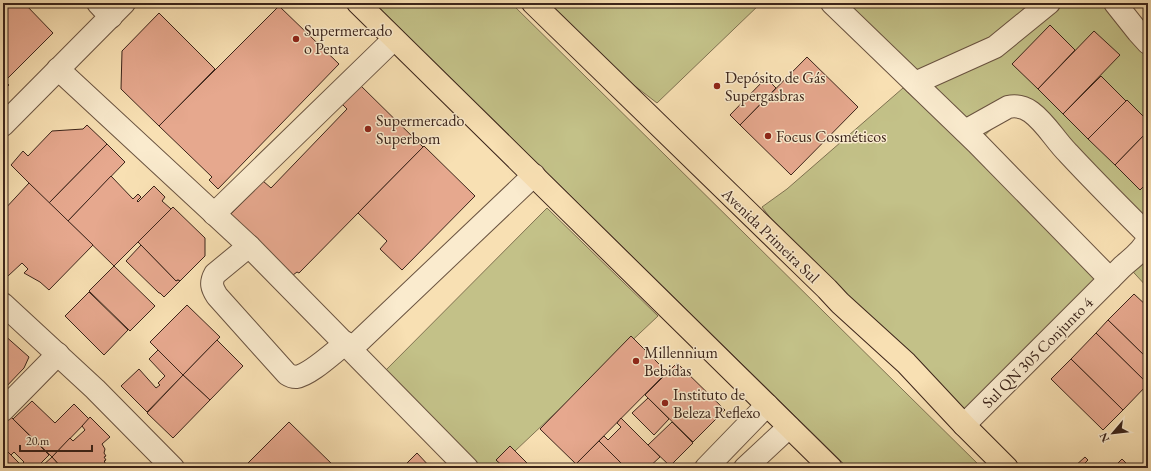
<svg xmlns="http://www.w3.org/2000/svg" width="1151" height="471" font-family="'EB Garamond',serif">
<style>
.green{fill:#c3c188;stroke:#7f7251}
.building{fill:#e6a88e;stroke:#3b241a}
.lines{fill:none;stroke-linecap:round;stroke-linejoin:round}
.minor-casing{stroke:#6a5340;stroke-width:24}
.major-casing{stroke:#3b241a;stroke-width:24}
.minor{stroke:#faebce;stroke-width:22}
.major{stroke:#f8e0b3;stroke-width:22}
.poi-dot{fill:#8f2418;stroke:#faebce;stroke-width:1.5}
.labels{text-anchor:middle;stroke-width:3;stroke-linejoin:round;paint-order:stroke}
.poi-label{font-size:16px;fill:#3b241a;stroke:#faebce;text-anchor:start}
.street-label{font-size:16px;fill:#3b241a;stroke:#faebce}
</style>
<rect width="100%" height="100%" fill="#f8e0b3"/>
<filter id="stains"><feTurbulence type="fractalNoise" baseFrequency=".005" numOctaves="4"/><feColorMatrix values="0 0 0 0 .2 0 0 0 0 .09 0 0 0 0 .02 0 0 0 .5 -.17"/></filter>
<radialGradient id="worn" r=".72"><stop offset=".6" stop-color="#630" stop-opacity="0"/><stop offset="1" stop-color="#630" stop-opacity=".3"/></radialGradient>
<g class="green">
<polygon points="374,3 511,3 982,468 848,468"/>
<polygon points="533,3 761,3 657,103 553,23"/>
<polygon points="832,3 1117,3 1148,41 1148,288 1124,262 1143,240 1013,108 977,143"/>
<polygon points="903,88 1106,276 958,420 817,279 762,207 787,189"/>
<polygon points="547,208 658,316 497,468 469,468 378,378"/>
</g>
<g class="building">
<polygon points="3,3 24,3 53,33 5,81 9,85 3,91"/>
<polygon points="279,6 339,64 218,189 209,180 212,177 159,126"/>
<polygon points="159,13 215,69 159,126 121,89 122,51"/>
<polygon points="1050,25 1075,50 1038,89 1012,64"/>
<polygon points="1094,31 1120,55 1063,114 1038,89"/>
<polygon points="807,57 858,107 791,175 740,125"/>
<polygon points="1101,76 1126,101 1088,139 1063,114"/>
<polygon points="766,78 776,88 740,125 730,115"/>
<polygon points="358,83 423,147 299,273 297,272 293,275 231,214 263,181 271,188 347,109 340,102"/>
<polygon points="1127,100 1148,121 1148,131 1115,165 1088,139"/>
<polygon points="87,125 107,144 49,203 11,165 23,151 28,156 52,131 83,129"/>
<polygon points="1148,131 1148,182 1140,190 1115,165"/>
<polygon points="107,144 125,162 68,221 49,203"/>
<polygon points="424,146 475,196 402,270 380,249 387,241 358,213"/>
<polygon points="111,176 133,199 138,194 141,197 137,201 138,202 154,186 165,197 162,201 171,209 114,266 68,221"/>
<polygon points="29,183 93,245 49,290 40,282 24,273 28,269 22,263 8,276 3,271 3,256 5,254 3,251 3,211"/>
<polygon points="173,207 205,238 205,256 180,281 178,280 176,281 138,242"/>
<polygon points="141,245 176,281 178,280 180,281 164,297 160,293 159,293 126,261"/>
<polygon points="114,266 155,306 130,331 89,291"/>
<polygon points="89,292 128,330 104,355 65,316"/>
<polygon points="1134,294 1148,307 1148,359 1108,320"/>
<polygon points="187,305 220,337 183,375 150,342"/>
<polygon points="1108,320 1148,359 1148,384 1096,333"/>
<polygon points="1096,333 1148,384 1123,410 1071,359"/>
<polygon points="3,334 29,357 24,368 3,390"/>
<polygon points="631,336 667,372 576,464 540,429"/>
<polygon points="217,340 243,366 210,400 183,375"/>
<polygon points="158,350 183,375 147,412 121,386 139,369 156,388 160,385 158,383 165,376 149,359"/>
<polygon points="1071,359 1123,410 1103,430 1051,379"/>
<polygon points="677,363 725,410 693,442 645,395"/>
<polygon points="183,375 210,400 173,438 147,413"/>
<polygon points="648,398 669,419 654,435 632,413"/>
<polygon points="32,401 55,423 74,404 89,419 52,457 13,419"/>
<polygon points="9,415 49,455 36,468 24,468 21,465 24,462 14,452 11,455 3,447 3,422"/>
<polygon points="90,417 110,437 102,444 105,449 104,453 106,456 104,457 106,460 104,461 105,462 104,465 105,468 65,468 62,465 60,466 52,457 70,438 73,441 85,430 82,426"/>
<polygon points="621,418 660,457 648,468 626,468 599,441 604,436 608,440 621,427 617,423"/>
<polygon points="289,422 336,468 249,468 246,465"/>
<polygon points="672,422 693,443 670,466 648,445"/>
<polygon points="599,441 626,468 579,468 576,464"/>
<polygon points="510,446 532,468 505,468 496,460"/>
<polygon points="3,447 24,468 3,468"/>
<polygon points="417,453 431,468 402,468"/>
<polygon points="52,457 60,466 63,468 44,468 42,466"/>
<polygon points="1085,457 1088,460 1085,463 1090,468 1075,468 1074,467"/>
<polygon points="1122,459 1131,468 1113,468"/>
</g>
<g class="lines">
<defs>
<g id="minor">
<polyline points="98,3 111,17"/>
<polyline points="832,3 977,143 1110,279"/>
<polyline points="1115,3 1138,32 1148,43"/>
<polyline points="58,69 249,246 467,468"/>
<polyline points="915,83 995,47 1049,3"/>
<polyline points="3,125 124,3"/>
<polyline points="214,214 394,39"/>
<path d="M249,246L215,274C210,283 212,288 217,296L287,374C290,376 293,377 296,377C310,375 334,352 346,343"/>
<polyline points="3,304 95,389 173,468"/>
<polyline points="351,349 534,175"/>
<polyline points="3,410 58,354"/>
<path d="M964,425L1122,267C1132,258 1144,250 1148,238L1145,232C1119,206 1093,180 1068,153C1055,140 1046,123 1031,112C1024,107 1017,105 1008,107L965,131"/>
<polyline points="706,468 767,405"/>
<polyline points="745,468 789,427"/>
</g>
<g id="major">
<polyline points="358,3 831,468"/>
<polyline points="533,3 827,289 840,303 906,363 964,425 1007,468"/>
</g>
</defs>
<use href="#minor" class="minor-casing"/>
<use href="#major" class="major-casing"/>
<use href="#minor" class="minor"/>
<use href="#major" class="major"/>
</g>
<g class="poi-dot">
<circle cx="296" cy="39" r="4"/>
<circle cx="717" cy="86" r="4"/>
<circle cx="368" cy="129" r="4"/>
<circle cx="768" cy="136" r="4"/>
<circle cx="636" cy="361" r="4"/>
<circle cx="665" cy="403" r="4"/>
</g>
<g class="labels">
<g class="poi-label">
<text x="304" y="36">Supermercado<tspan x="304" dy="18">o Penta</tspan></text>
<text x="725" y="83">Depósito de Gás<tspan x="725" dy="18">Supergasbras</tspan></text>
<text x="376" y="126">Supermercado<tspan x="376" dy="18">Superbom</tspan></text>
<text x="776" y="142">Focus Cosméticos</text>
<text x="644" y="358">Millennium<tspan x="644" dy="18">Bebidas</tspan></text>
<text x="673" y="400">Instituto de<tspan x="673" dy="18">Beleza Reflexo</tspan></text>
</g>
<g class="street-label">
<text transform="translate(771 235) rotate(44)" y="6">Avenida Primeira Sul</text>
<text transform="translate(1037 352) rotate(-45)" y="6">Sul QN 305 Conjunto 4</text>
</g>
</g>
<rect width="1151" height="471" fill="none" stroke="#f8e0b3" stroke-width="16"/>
<rect x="4" y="4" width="1143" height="463" fill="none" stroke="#3b241a" stroke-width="2"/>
<rect x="8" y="8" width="1135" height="455" fill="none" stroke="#3b241a"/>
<g transform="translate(1113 433) rotate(242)" stroke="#faebce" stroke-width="3" paint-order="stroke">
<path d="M0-3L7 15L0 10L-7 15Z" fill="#3b241a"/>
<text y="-6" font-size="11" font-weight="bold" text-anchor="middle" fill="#3b241a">N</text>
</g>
<path d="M20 445v6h72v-6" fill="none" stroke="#3b241a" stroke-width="2"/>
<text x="26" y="445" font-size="12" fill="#3b241a" stroke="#faebce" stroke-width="3" paint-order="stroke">20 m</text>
<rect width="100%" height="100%" filter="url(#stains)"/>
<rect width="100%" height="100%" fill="url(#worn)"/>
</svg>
